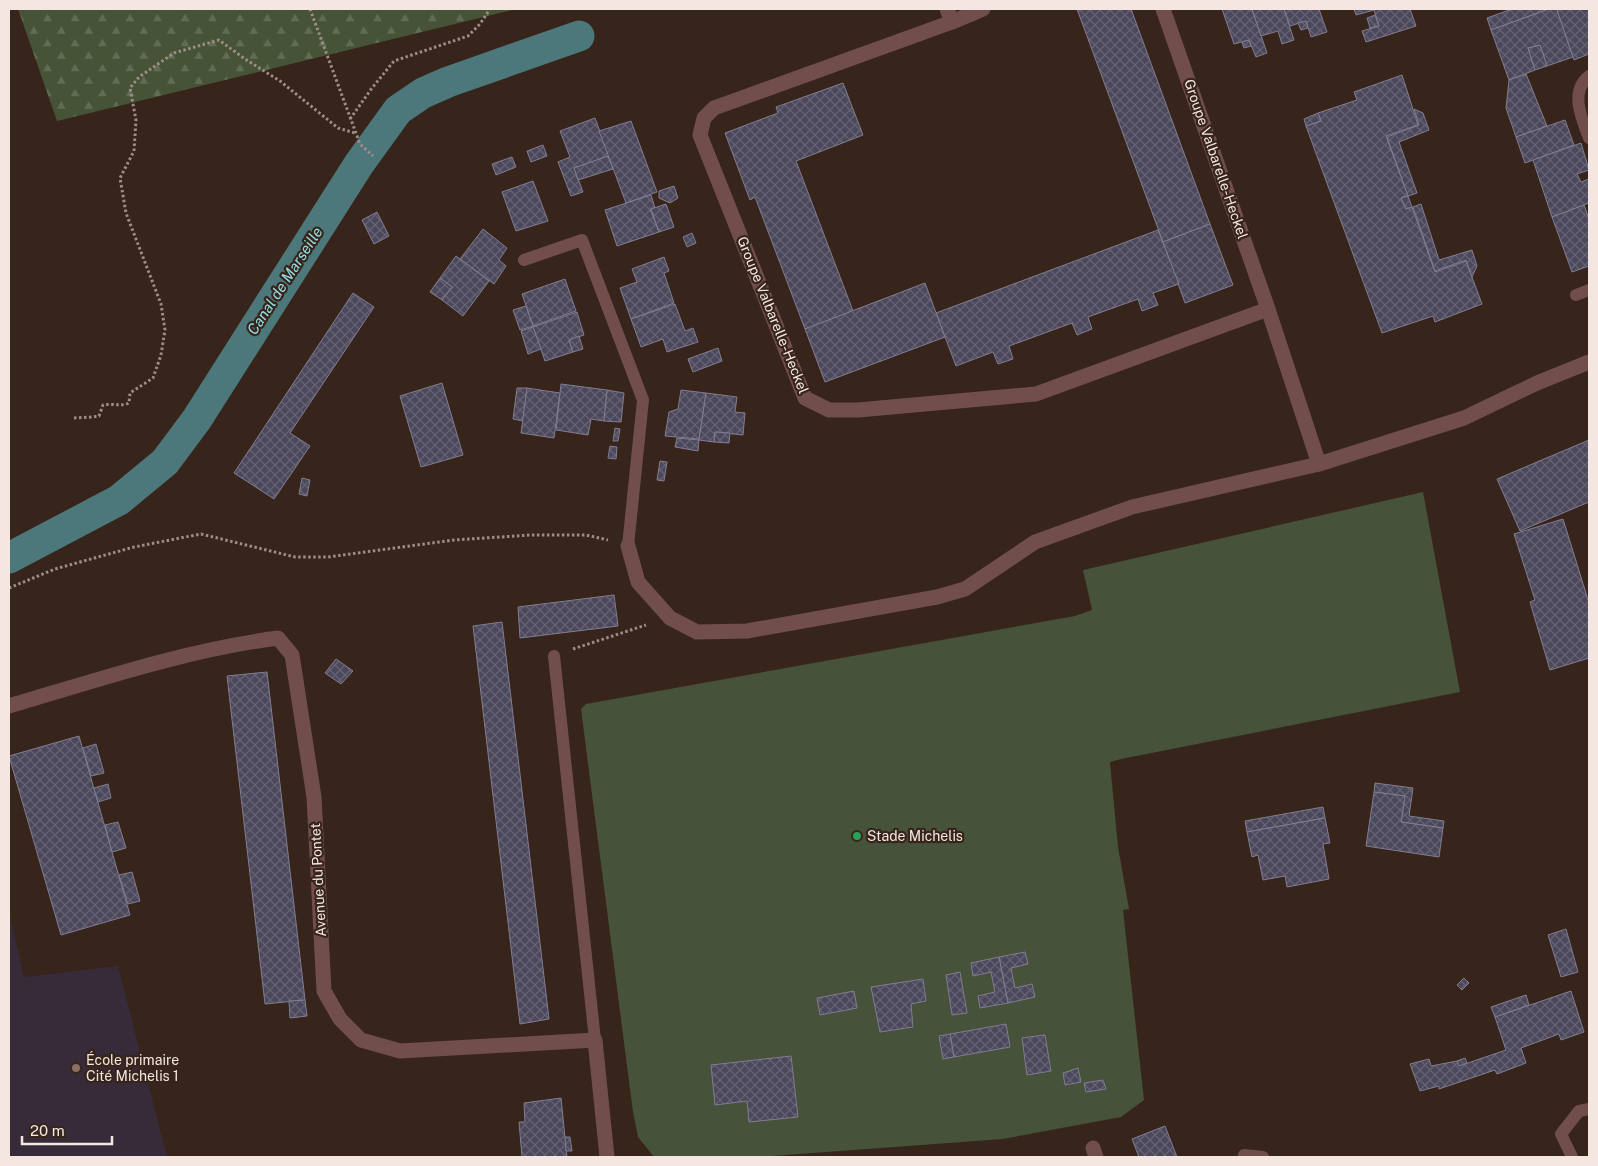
<svg xmlns="http://www.w3.org/2000/svg" width="1598" height="1166" font-family="'Public Sans',sans-serif">
<style>
.education{fill:#382b39}
.grass{fill:#465239}
.forest{fill:url(#forest-firs)}
.lines{fill:none;stroke-linecap:round;stroke-linejoin:round}
.canal{stroke:#4d787b;stroke-width:31}
.building{fill:url(#building-cross-hatch);stroke:#817d92}
.path{stroke:#9d8d86;stroke-width:3;stroke-dasharray:2.5 2.5;stroke-linecap:butt}
.lane{stroke:#714e4c;stroke-width:12}
.street{stroke:#714e4c;stroke-width:15}
.leisure-dot{fill:#2e9e5b;stroke:#37241b;stroke-width:2}
.education-dot{fill:#8d6e63;stroke:#37241b;stroke-width:2}
.labels{text-anchor:middle;stroke-width:4.5;stroke-linejoin:round;paint-order:stroke}
.street-label{font-size:14px;fill:#f4e7e1;stroke:#37241b}
.poi-label{font-size:14px;fill:#f4e7e1;stroke:#37241b;text-anchor:start}
.water-label{font-size:15px;font-style:italic;fill:#93e1e7;stroke:#37241b}
</style>
<defs>
<pattern id="forest-firs" width="22" height="20" patternUnits="userSpaceOnUse" patternTransform="scale(1.25)"><rect width="22" height="20" fill="#465337"/><path d="M5 1l3.5 6h-7zM16 11l3.5 6h-7z" fill="#616c54"/></pattern>
<pattern id="building-cross-hatch" width="8" height="8" patternUnits="userSpaceOnUse" patternTransform="scale(1.25)"><rect width="8" height="8" fill="#4c485c"/><path d="M0 0l8 8M0 8l8-8" fill="none" stroke="#666273"/></pattern>
</defs>
<rect width="100%" height="100%" fill="#37241b"/>
<polygon class="education" points="9,913 24,977 118,966 167,1157 9,1157"/>
<polygon class="grass" points="1423,492 1460,692 1121,759 1110,762 1118,847 1129,909 1123,910 1144,1100 1121,1117 1003,1139 760,1157 654,1157 638,1137 633,1112 581,709 586,704 1075,616 1092,610 1083,570"/>
<polygon class="forest" points="18,9 516,9 57,121"/>
<g class="lines">
<polyline class="canal" points="9,558 119,500 165,462 197,419 359,164 398,110 423,93 448,82 579,36"/>
</g>
<g class="building">
<polygon points="1077,9 1131,9 1210,224 1163,242"/>
<polygon points="1222,9 1252,9 1267,53 1256,57 1249,40 1234,44"/>
<polygon points="1252,9 1284,9 1294,40 1282,44 1278,31 1261,36"/>
<polygon points="1284,9 1319,9 1327,32 1311,37 1306,21 1290,26"/>
<polygon points="1354,9 1378,9 1356,15"/>
<polygon points="1378,9 1410,9 1416,26 1366,42 1362,31 1379,26 1374,10"/>
<polygon points="1512,9 1549,9 1491,30 1487,18"/>
<polygon points="1549,9 1557,9 1573,57 1547,66 1540,45 1528,48 1535,70 1509,80 1491,30"/>
<polygon points="1559,9 1589,9 1589,54 1574,60 1557,10"/>
<polygon points="1375,15 1379,26 1370,28 1367,18"/>
<polygon points="1306,21 1308,28 1301,30 1298,23"/>
<polygon points="1249,40 1251,46 1244,48 1242,42"/>
<polygon points="1540,45 1547,66 1535,70 1528,48"/>
<polygon points="1526,74 1547,126 1516,137 1506,108 1509,80"/>
<polygon points="1402,75 1418,125 1386,136 1408,196 1401,198 1406,209 1412,207 1435,272 1466,261 1482,304 1435,322 1433,316 1382,333 1306,126 1321,121 1318,113 1357,100 1354,92"/>
<polygon points="843,83 863,135 796,161 853,311 805,329 755,197 750,200 725,133 778,113 776,107"/>
<polygon points="1414,109 1423,113 1429,130 1399,142 1417,193 1408,196 1387,137 1419,125"/>
<polygon points="1318,113 1321,121 1306,126 1304,119"/>
<polygon points="595,118 609,156 574,168 583,192 571,196 558,162 570,157 560,131"/>
<polygon points="1565,120 1574,145 1525,163 1516,137"/>
<polygon points="631,121 657,192 626,203 599,131"/>
<polygon points="1581,143 1589,170 1577,174 1581,182 1589,179 1589,203 1552,217 1533,160"/>
<polygon points="543,145 547,156 531,162 527,151"/>
<polygon points="608,156 613,169 578,180 574,168"/>
<polygon points="512,157 516,167 496,175 492,164"/>
<polygon points="533,181 548,221 516,231 502,192"/>
<polygon points="674,186 678,198 670,203 659,198 659,191"/>
<polygon points="651,195 655,208 650,209 659,232 617,246 605,210"/>
<polygon points="1408,196 1412,207 1406,209 1401,198"/>
<polygon points="666,204 674,227 659,232 651,209"/>
<polygon points="1421,204 1439,260 1472,250 1477,266 1472,277 1466,260 1435,271 1413,207"/>
<polygon points="1584,205 1589,219 1589,266 1572,272 1552,217"/>
<polygon points="377,212 389,236 374,244 362,220"/>
<polygon points="1210,224 1233,285 1185,303 1163,242"/>
<polygon points="483,229 507,248 499,260 506,266 494,284 460,259"/>
<polygon points="1158,230 1179,284 1153,293 1158,305 1142,311 1138,299 1088,317 1092,329 1077,335 1072,323 1009,346 1013,359 998,364 993,352 956,366 936,313"/>
<polygon points="692,233 696,243 687,247 683,237"/>
<polygon points="456,256 489,281 463,316 442,300 452,287 440,278"/>
<polygon points="664,257 669,271 664,273 674,303 631,319 620,288 637,282 632,269"/>
<polygon points="440,278 452,287 442,300 430,292"/>
<polygon points="565,279 576,311 533,326 522,294"/>
<polygon points="925,283 945,337 825,382 805,329"/>
<polygon points="353,293 374,307 290,433 310,446 274,499 234,473"/>
<polygon points="675,304 685,331 693,328 698,342 667,352 663,339 641,347 631,319"/>
<polygon points="526,306 533,326 520,330 513,310"/>
<polygon points="577,312 584,335 569,340 573,352 545,361 533,327"/>
<polygon points="533,327 541,349 528,354 521,331"/>
<polygon points="579,336 583,349 573,352 569,340"/>
<polygon points="718,348 722,361 693,372 688,359"/>
<polygon points="442,383 463,455 421,467 400,396"/>
<polygon points="561,384 607,390 604,421 591,419 588,435 556,430"/>
<polygon points="517,388 527,388 523,421 513,419"/>
<polygon points="527,388 560,393 554,438 521,433"/>
<polygon points="607,390 624,393 621,422 604,421"/>
<polygon points="681,390 706,393 699,439 665,436 669,412 678,409"/>
<polygon points="706,393 737,397 735,412 745,413 743,435 715,432 714,442 699,440"/>
<polygon points="615,428 620,429 618,441 613,441"/>
<polygon points="715,432 730,433 729,443 714,442"/>
<polygon points="677,438 699,440 698,451 675,447"/>
<polygon points="1589,440 1589,502 1520,531 1497,479"/>
<polygon points="610,446 617,447 616,459 608,458"/>
<polygon points="660,461 667,462 664,481 657,480"/>
<polygon points="302,478 310,480 307,496 299,494"/>
<polygon points="1563,519 1589,603 1589,658 1550,670 1530,602 1535,600 1514,534"/>
<polygon points="614,595 618,626 520,638 518,607"/>
<polygon points="502,622 549,1019 520,1024 473,626"/>
<polygon points="336,659 353,671 341,684 325,673"/>
<polygon points="267,672 305,1000 265,1004 227,676"/>
<polygon points="79,736 130,915 61,935 9,756"/>
<polygon points="96,744 104,773 91,776 83,748"/>
<polygon points="1375,783 1413,788 1409,816 1444,821 1443,828 1401,822 1405,796 1374,792"/>
<polygon points="108,784 111,798 98,802 94,788"/>
<polygon points="1374,792 1405,796 1401,822 1443,828 1439,857 1366,846"/>
<polygon points="1323,807 1325,818 1247,832 1245,821"/>
<polygon points="1325,818 1330,843 1323,844 1329,879 1287,887 1285,876 1263,880 1258,855 1252,857 1247,832"/>
<polygon points="118,822 126,848 112,852 105,825"/>
<polygon points="132,872 140,901 128,904 119,875"/>
<polygon points="1566,929 1578,972 1561,977 1548,935"/>
<polygon points="1025,952 1028,964 1011,968 1015,988 1032,984 1035,997 1008,1003 999,957"/>
<polygon points="999,957 1008,1003 980,1008 978,996 995,992 991,972 973,976 971,963"/>
<polygon points="960,972 967,1013 952,1015 946,975"/>
<polygon points="1464,978 1469,983 1462,990 1457,985"/>
<polygon points="923,979 926,1001 911,1004 913,1027 880,1032 871,987"/>
<polygon points="854,991 857,1008 820,1015 817,998"/>
<polygon points="1571,991 1584,1032 1561,1040 1559,1034 1521,1048 1526,1063 1497,1074 1495,1070 1439,1089 1439,1086 1420,1091 1410,1064 1429,1059 1431,1066 1457,1061 1459,1066 1506,1050 1495,1017"/>
<polygon points="1526,995 1529,1005 1495,1017 1491,1007"/>
<polygon points="305,1000 307,1016 290,1018 289,1001"/>
<polygon points="1006,1024 1010,1047 954,1057 950,1034"/>
<polygon points="950,1034 954,1057 943,1059 939,1036"/>
<polygon points="1045,1035 1051,1071 1027,1075 1022,1038"/>
<polygon points="791,1056 798,1117 749,1122 747,1101 715,1105 711,1065"/>
<polygon points="1465,1058 1467,1063 1459,1066 1457,1061"/>
<polygon points="1078,1068 1081,1082 1065,1085 1063,1073"/>
<polygon points="1103,1080 1106,1089 1086,1092 1084,1083"/>
<polygon points="561,1098 567,1157 522,1157 519,1122 525,1122 524,1103"/>
<polygon points="1165,1126 1177,1157 1139,1157 1132,1139"/>
<polygon points="565,1137 570,1137 572,1151 566,1151"/>
</g>
<g class="lines">
<g class="path">
<polyline points="310,9 360,144 373,156"/>
<polyline points="350,119 372,88 394,61 468,36 480,24 490,9"/>
<path d="M74,418L92,417L99,416L103,405C112,403 121,407 129,403L130,393L153,378L161,355L165,330L161,304L126,213L120,178L134,151L136,120L130,88L139,77L174,53L219,40L245,59L280,81L338,128L355,133"/>
<polyline points="9,588 55,569 134,547 201,534 295,557 328,557 454,540 531,535 586,535 608,540"/>
<polyline points="573,649 646,625"/>
</g>
<g class="lane">
<path d="M1589,76C1569,92 1582,119 1589,138"/>
<polyline points="524,260 582,240 643,400 628,546"/>
<polyline points="1576,295 1589,290"/>
<polyline points="554,656 595,1040"/>
<polyline points="1244,1157 1244,1155 1263,1157"/>
<polyline points="1572,1157 1561,1134 1579,1111 1589,1109"/>
</g>
<g class="street">
<polyline points="947,9 952,22 983,9"/>
<polyline points="1163,9 1268,309 1319,464"/>
<polyline points="952,22 714,108 704,118 700,135 805,398 829,410 858,410 1036,394 1268,309"/>
<polyline points="628,546 638,582 670,618 697,632 747,631 937,597 965,589 1035,542 1132,507 1319,464 1464,418 1537,383 1589,362"/>
<path d="M9,706C97,680 186,650 278,638L292,655L314,797L324,991L340,1019L361,1040L400,1051L595,1040L607,1157"/>
<polyline points="1093,1148 1096,1157"/>
</g>
</g>
<circle class="leisure-dot" cx="857" cy="836" r="5"/>
<circle class="education-dot" cx="76" cy="1068" r="5"/>
<g class="labels">
<g class="street-label">
<text transform="translate(1216 159) rotate(71)" y="5">Groupe Valbarelle-Heckel</text>
<text transform="translate(773 315) rotate(68)" y="5">Groupe Valbarelle-Heckel</text>
<text transform="translate(318 880) rotate(-93)" y="5">Avenue du Pontet</text>
</g>
<g class="poi-label">
<text x="867" y="841">Stade Michelis</text>
<text x="86" y="1065">École primaire<tspan x="86" dy="16">Cité Michelis 1</tspan></text>
</g>
<g class="water-label">
<text transform="translate(285 281) rotate(-57)" y="5">Canal de Marseille</text>
</g>
</g>
<rect width="1598" height="1166" fill="none" stroke="#f4e7e1" stroke-width="20"/>
<path d="M22 1136v8h90v-8" fill="none" stroke="#f4e7e1" stroke-width="2.5"/>
<text x="30" y="1136" font-size="15" fill="#f4e7e1" stroke="#37241b" stroke-width="4" paint-order="stroke">20 m</text>
</svg>
